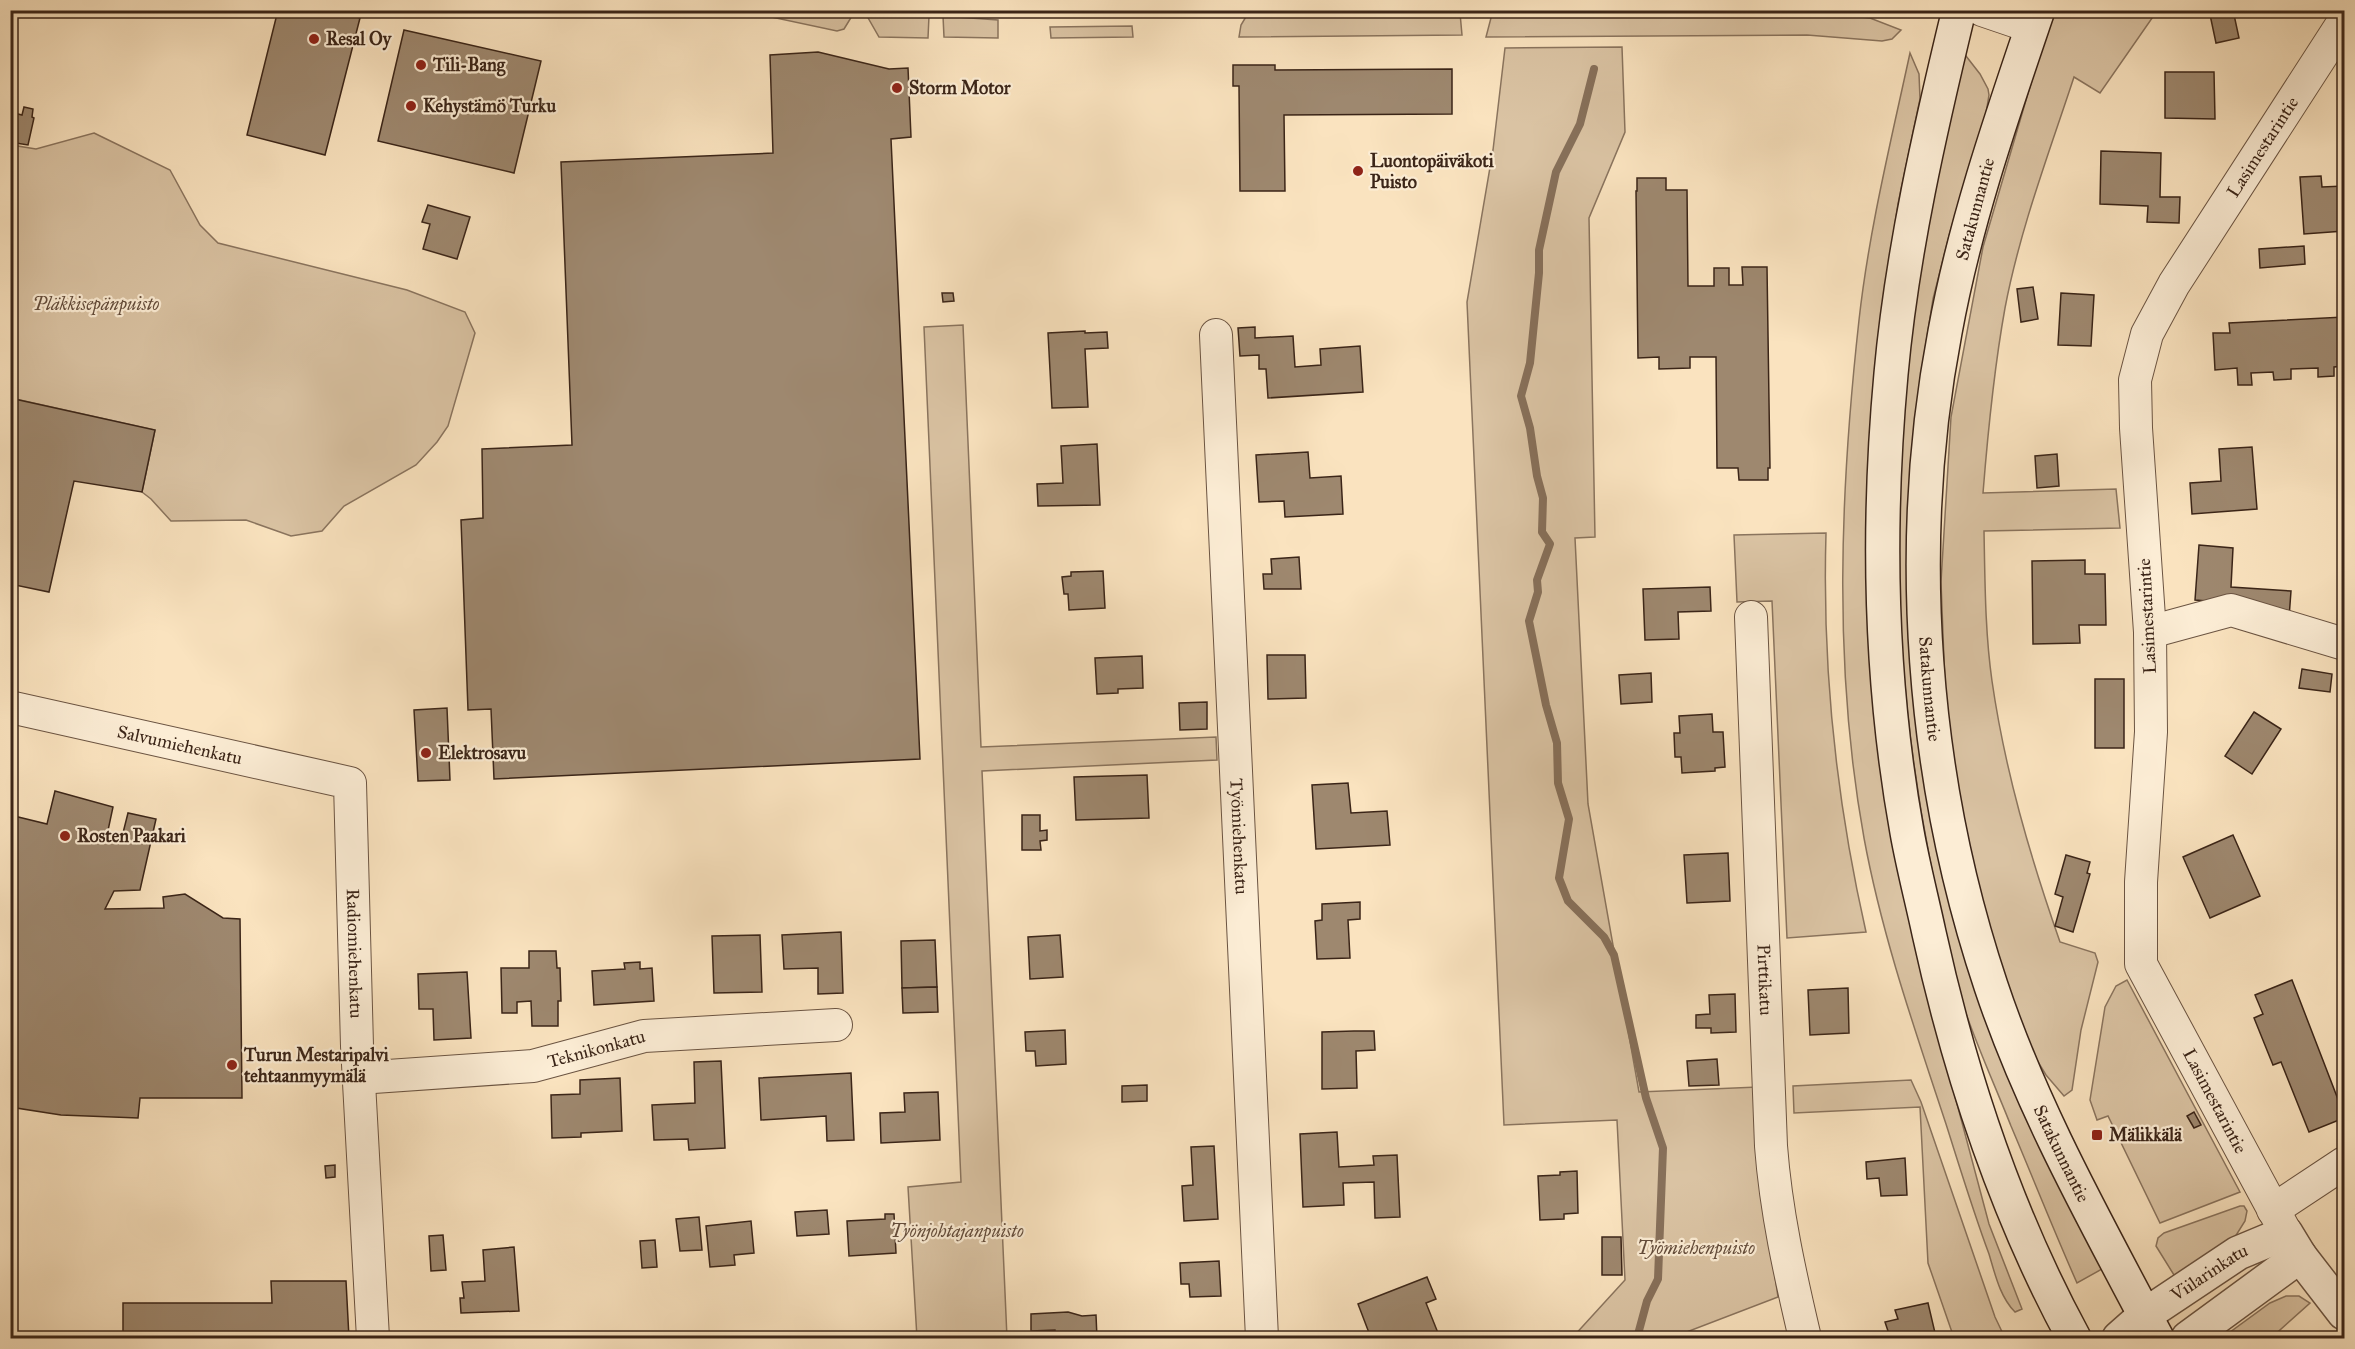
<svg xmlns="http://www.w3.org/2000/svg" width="2355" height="1349" font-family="'IM FELL Great Primer',serif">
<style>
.green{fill:#dac3a3;stroke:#8a745e;stroke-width:1.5}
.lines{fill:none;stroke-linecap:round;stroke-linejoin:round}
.stream{stroke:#87705a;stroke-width:8}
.building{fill:#9e886f;stroke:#3b2518;stroke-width:1.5}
.minor-casing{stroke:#6b5442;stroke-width:34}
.tertiary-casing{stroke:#6b5442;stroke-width:36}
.secondary-casing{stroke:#3b2518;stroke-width:36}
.minor{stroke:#fcedd5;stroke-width:32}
.tertiary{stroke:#fcedd5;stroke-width:33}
.secondary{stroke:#fcedd5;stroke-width:33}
.poi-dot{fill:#8f2418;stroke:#fcedd5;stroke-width:2}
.labels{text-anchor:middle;stroke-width:4.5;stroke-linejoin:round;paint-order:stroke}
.poi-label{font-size:18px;font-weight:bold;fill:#3b2518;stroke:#fcedd5;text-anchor:start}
.street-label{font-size:18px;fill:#3b2518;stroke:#fcedd5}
.park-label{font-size:18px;font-style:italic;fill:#634c3b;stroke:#fcedd5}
</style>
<rect width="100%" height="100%" fill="#fae3bf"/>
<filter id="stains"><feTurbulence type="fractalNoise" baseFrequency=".00333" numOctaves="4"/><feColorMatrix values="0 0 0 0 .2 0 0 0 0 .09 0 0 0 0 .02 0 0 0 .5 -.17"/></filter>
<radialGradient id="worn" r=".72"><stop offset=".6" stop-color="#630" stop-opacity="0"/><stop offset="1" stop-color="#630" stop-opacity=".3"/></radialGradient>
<g class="green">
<polygon points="743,11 824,11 852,16 844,29 837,31"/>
<polygon points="1803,11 1870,18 1901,30 1892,39 1882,41 1807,35 1486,37 1492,14"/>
<path d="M2055,11H2157L2100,93L2074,77C2049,153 2020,229 2005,308C1994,369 1988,430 1983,493L2116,489L2120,528L1984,531C1985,581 1985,632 1992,681C2005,771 2030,856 2060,942L2095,953L2098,962L2081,1030L2072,1090L2064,1096L2046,1075L2032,1052L2003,974L1972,870L1947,738L1941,582L1951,417L1983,247L2043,42Z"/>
<polygon points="1460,13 1462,35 1239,37 1241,25 1247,15"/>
<polygon points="867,16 929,16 928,38 879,37"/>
<polygon points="943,16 998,20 998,38 944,37"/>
<polygon points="1132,26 1133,37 1051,38 1050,27"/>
<polygon points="1622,47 1625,132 1589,218 1595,537 1575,538 1588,804 1639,1092 1758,1087 1765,1208 1778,1297 1671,1338 1572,1338 1625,1280 1617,1120 1504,1125 1467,302 1493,150 1505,48"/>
<path d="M1910,53L1919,74L1920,99L1898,204L1881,317L1870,437L1866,535L1870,628L1919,961L1989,1224L2022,1309L2015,1312C2000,1297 1995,1274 1989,1254C1973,1211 1960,1168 1946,1124C1915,1030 1882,936 1864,838C1833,667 1840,492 1859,320C1869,230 1891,141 1910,53Z"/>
<path d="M1966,56L1980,74L1988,89L1989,95L1986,113L1950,232L1933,299L1920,381L1910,482L1919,717L2102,1269L2077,1283C2054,1231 2033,1178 2011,1126C1994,1083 1974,1040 1960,996C1947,952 1939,905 1930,860C1893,673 1889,481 1916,293C1928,214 1946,135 1964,57Z"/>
<polygon points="94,133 170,170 200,225 218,243 407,290 465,312 475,333 448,426 437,442 416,465 344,506 322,531 291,536 246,520 171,521 151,499 142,492 155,430 11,398 11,145 36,149"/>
<polygon points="963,325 981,747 1216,737 1217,760 982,771 1007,1338 917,1338 908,1187 961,1182 924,327"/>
<path d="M1826,533C1822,668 1836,800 1866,932L1787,938L1772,601L1737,602L1734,535Z"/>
<polygon points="2127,980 2240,1192 2160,1223 2108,1116 2097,1120 2090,1100 2105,1007 2116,986"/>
<polygon points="1911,1080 1921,1102 1995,1317 2005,1338 1954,1338 1928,1263 1920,1107 1794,1113 1793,1086"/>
<polygon points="2240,1206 2244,1206 2247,1211 2245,1221 2235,1237 2177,1277 2174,1275 2156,1246 2158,1238 2164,1233"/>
<polygon points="2286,1296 2299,1296 2310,1303 2271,1338 2222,1338 2270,1303"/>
</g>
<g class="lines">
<polyline class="stream" points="1594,69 1580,124 1556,172 1539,250 1539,273 1530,363 1521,396 1530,428 1537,476 1543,498 1542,532 1550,544 1537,580 1538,592 1529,621 1546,705 1557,743 1558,783 1569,819 1559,878 1568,901 1604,937 1614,955 1646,1098 1663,1148 1658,1279 1647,1301 1637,1338"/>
</g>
<g class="building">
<polygon points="278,10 330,10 360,18 325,155 247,135"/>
<polygon points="2209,10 2233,10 2239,38 2216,43"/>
<polygon points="404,30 541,61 514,173 378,141"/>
<polygon points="818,52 889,69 908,68 911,137 891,139 920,759 494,779 491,709 468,710 461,520 483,518 482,449 572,445 561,162 773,153 770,55"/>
<polygon points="1233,65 1275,65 1275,70 1452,69 1452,114 1284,115 1285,191 1240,191 1239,86 1233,86"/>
<polygon points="2165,72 2214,72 2215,119 2165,118"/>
<polygon points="24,107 33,109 32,117 34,118 28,145 10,142 10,112 22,115"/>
<polygon points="2101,151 2161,153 2160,197 2180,197 2179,223 2147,222 2148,206 2100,204"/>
<polygon points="2321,176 2322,187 2344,186 2344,231 2304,234 2300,177"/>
<polygon points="1637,178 1666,178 1666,190 1687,190 1688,286 1714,286 1714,268 1729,268 1729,285 1743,285 1742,267 1767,267 1770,468 1768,468 1768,480 1739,480 1738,468 1717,468 1716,357 1690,357 1690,368 1659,369 1659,357 1638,358 1636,191 1637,191"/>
<polygon points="428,205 470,217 457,259 423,249 430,224 422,222"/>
<polygon points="2304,246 2305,264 2260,268 2259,249"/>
<polygon points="2033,287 2038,319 2021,322 2017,289"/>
<polygon points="942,293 953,293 954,301 943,302"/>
<polygon points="2061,293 2094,295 2091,346 2058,345"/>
<polygon points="2344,317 2344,366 2334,367 2334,376 2318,377 2318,368 2291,369 2291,379 2274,380 2273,372 2251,373 2252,385 2238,385 2237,368 2215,370 2213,333 2230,333 2229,323"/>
<polygon points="1255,327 1255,338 1293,336 1295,367 1321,365 1320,349 1360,346 1363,392 1268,398 1266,369 1259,369 1259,355 1240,356 1238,328"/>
<polygon points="1085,331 1085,333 1107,332 1108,348 1085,349 1088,407 1052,408 1048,333"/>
<polygon points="10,398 155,430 142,492 74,481 49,592 10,584"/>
<polygon points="2344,433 2344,467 2343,467 2340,434"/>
<polygon points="1097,444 1100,505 1038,506 1037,484 1063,483 1061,446"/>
<polygon points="2252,447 2257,509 2192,514 2190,483 2221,481 2219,449"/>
<polygon points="1308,452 1310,478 1341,476 1343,514 1285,517 1284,501 1259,502 1256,455"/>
<polygon points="2057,454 2059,486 2037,488 2035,456"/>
<polygon points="2199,545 2233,548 2231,587 2291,591 2289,618 2256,605 2195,600"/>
<polygon points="1299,557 1301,589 1264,589 1263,574 1272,574 1271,559"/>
<polygon points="2085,560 2085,574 2105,574 2106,625 2079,625 2080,643 2033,644 2032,561"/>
<polygon points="1103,571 1105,608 1069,610 1068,594 1064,594 1062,577 1071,576 1071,572"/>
<polygon points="1710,587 1711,611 1678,612 1679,639 1645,640 1643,589"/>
<polygon points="1267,655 1305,655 1306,698 1268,699"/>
<polygon points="1142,656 1143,688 1118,689 1118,693 1097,694 1095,658"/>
<polygon points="2302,669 2332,674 2330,692 2299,688"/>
<polygon points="1651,673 1652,702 1621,704 1619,675"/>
<rect x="2095" y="679" width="29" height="69"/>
<polygon points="1207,702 1207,729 1180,730 1179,703"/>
<polygon points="447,708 450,780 418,781 414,710"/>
<polygon points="2254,712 2281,729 2252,774 2225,756"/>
<polygon points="1712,714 1713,732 1723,732 1725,767 1715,768 1715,771 1682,773 1681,757 1675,757 1674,733 1680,733 1679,716"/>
<polygon points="1147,775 1149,818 1076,820 1074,777"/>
<polygon points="1348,783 1351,813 1387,811 1390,845 1316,849 1312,785"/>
<polygon points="55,791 113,807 107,835 122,837 128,813 156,819 140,890 114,891 105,909 164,908 163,897 185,894 223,918 240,919 242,1098 140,1098 138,1118 61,1115 10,1107 10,815 47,824"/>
<polygon points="1022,815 1040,815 1040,831 1047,830 1047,840 1040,841 1041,850 1022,850"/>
<polygon points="2233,835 2260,896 2210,918 2183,857"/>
<polygon points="1728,853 1730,901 1687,903 1684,855"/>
<polygon points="2066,855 2090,862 2087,873 2090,874 2073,932 2055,926 2063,897 2055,894"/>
<polygon points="1360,902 1360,919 1348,920 1350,958 1317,959 1315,921 1322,920 1322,904"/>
<polygon points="841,932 843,993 818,994 818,968 784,969 782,935"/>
<polygon points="760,935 762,992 714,993 712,936"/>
<polygon points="1060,935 1063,977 1030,979 1028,937"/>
<polygon points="935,940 937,987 902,988 901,941"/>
<polygon points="529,951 556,951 557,968 560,968 561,1001 558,1001 558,1026 532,1026 531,1001 517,1002 517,1013 502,1013 501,968 529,968"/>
<polygon points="640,962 640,969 652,968 654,1001 594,1005 592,971 625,969 624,963"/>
<polygon points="467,972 471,1038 434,1040 433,1009 419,1009 418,974"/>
<polygon points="2292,980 2344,1115 2344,1118 2309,1132 2281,1062 2273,1065 2254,1018 2263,1014 2255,995"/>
<polygon points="937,987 938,1012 903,1013 902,988"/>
<polygon points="1848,988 1849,1033 1810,1035 1808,990"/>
<polygon points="1735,994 1736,1032 1711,1033 1711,1028 1696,1028 1696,1015 1710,1014 1709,995"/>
<polygon points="1065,1030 1066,1064 1036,1066 1035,1051 1026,1051 1025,1032"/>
<polygon points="1354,1031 1374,1031 1375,1050 1356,1051 1357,1088 1322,1089 1322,1032"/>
<polygon points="1717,1059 1719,1085 1689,1086 1687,1061"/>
<polygon points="721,1061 725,1148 689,1150 688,1139 654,1140 652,1105 695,1103 694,1062"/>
<polygon points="851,1073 854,1140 827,1141 826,1116 761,1120 759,1078"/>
<polygon points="620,1078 622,1131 581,1133 581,1137 552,1138 551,1095 580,1094 580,1080"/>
<polygon points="1147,1085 1147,1101 1122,1102 1122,1086"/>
<polygon points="938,1092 940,1140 881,1143 880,1113 905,1112 904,1093"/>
<polygon points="2194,1112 2201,1125 2194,1128 2187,1116"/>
<polygon points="1337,1132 1339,1167 1374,1165 1373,1156 1397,1155 1400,1217 1375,1218 1374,1182 1343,1183 1344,1205 1303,1207 1300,1134"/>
<polygon points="1214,1146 1218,1219 1184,1221 1182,1186 1193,1185 1191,1147"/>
<polygon points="1905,1158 1907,1195 1881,1196 1879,1178 1867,1179 1866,1162"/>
<polygon points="335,1165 335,1177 326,1178 325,1166"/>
<polygon points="1577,1171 1578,1213 1564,1214 1564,1219 1540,1220 1538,1176 1560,1175 1560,1172"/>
<polygon points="827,1210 829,1234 797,1236 795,1212"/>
<polygon points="885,1214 894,1214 896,1253 849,1256 847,1221 885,1219"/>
<polygon points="699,1217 702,1250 680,1251 676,1219"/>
<polygon points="751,1221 754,1253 734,1255 735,1265 710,1267 706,1226"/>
<polygon points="443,1235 446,1270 431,1271 429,1236"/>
<polygon points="1602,1237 1621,1237 1622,1275 1602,1275"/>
<polygon points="655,1240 657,1267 642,1268 640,1241"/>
<polygon points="514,1247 519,1311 461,1313 460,1298 464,1298 462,1282 485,1281 483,1250"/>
<polygon points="1219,1261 1221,1296 1190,1297 1189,1284 1181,1284 1180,1263"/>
<polygon points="1427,1277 1436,1299 1426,1303 1440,1338 1371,1338 1358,1304"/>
<polygon points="271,1281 346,1281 349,1338 123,1338 123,1303 272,1303"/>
<polygon points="1928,1303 1936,1337 1929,1338 1884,1338 1889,1334 1885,1322 1898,1319 1895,1310"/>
<polygon points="1068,1312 1082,1316 1096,1315 1097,1338 1056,1338 1055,1330 1031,1331 1031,1314"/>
</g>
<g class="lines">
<defs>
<g id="minor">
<polyline points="1982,10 2032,27"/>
<path id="s1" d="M1216,335L1262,1338"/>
<path id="s2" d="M1751,617L1771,1146C1776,1212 1790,1274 1805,1338"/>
<polyline points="2150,632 2231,610 2344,644"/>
<path id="s3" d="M10,707L350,783L357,1046L373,1338"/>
<path id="s4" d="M359,1078L533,1066L644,1036L836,1025"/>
<polyline points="2273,1210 2344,1163"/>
<path id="s5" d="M2286,1233L2141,964V882L2151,732L2150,632L2136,428L2135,380L2147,334L2174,284L2344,21"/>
</g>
<g id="tertiary">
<path id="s6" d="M2119,1338L2145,1315L2238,1253L2286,1233L2300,1256L2344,1313"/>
<polyline points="2188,1338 2300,1256"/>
</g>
<g id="secondary">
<path d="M1959,10C1930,130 1902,252 1891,374C1877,526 1880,682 1907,832C1913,866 1922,900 1929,933C1960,1074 2005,1211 2074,1338"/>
<path id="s7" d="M2038,10C2002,116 1965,222 1945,332C1904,546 1922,780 1991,986C2032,1109 2097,1224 2157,1338"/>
</g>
</defs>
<use href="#minor" class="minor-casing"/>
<use href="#tertiary" class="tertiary-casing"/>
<use href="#secondary" class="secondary-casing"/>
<use href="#minor" class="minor"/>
<use href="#tertiary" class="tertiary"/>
<use href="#secondary" class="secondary"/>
</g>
<g class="poi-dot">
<circle cx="314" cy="39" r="6"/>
<circle cx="421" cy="65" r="6"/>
<circle cx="897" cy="88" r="6"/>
<circle cx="411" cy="106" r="6"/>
<circle cx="1358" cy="171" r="6"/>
<circle cx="426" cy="753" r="6"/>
<circle cx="65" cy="836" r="6"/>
<circle cx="232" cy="1065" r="6"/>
<rect x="2091" y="1129" width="12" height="12" rx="3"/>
</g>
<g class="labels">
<g class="poi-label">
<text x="326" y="45">Resal Oy</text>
<text x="433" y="71">Tili-Bang</text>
<text x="909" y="94">Storm Motor</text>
<text x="423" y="112">Kehystämö Turku</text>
<text x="1370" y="167">Luontopäiväkoti<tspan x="1370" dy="21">Puisto</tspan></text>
<text x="438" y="759">Elektrosavu</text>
<text x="77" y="842">Rosten Paakari</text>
<text x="244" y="1061">Turun Mestaripalvi<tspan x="244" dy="21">tehtaanmyymälä</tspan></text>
<text x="2109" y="1141">Mälikkälä</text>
</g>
<g class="street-label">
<text dy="6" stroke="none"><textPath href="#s5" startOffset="1158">Lasimestarintie</textPath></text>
<text transform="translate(1975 209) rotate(-75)" y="6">Satakunnantie</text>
<text transform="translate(2147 616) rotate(-93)" y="6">Lasimestarintie</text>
<text dy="6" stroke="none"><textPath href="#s7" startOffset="694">Satakunnantie</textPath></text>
<text dy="6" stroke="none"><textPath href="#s3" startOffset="174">Salvumiehenkatu</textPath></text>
<text dy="6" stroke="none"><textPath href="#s1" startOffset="502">Työmiehenkatu</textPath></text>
<text dy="6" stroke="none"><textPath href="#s3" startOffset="519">Radiomiehenkatu</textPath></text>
<text dy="6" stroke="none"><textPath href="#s2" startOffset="363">Pirttikatu</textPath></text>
<text dy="6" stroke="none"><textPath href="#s4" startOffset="240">Teknikonkatu</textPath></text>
<text transform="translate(2215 1101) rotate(62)" y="6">Lasimestarintie</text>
<text dy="6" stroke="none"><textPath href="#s7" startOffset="1180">Satakunnantie</textPath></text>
<text dy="6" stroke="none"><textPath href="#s6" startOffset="112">Viilarinkatu</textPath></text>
</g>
<g class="park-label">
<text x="96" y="310">Pläkkisepänpuisto</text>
<text x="957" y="1237">Työnjohtajanpuisto</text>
<text x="1696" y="1254">Työmiehenpuisto</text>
</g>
</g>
<rect width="2355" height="1349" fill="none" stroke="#fae3bf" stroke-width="36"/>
<rect x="12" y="12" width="2331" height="1325" fill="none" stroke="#3b2518" stroke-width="3"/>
<rect x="18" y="18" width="2319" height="1313" fill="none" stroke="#3b2518" stroke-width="1.5"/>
<rect width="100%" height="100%" filter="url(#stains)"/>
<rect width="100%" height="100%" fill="url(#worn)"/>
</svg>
